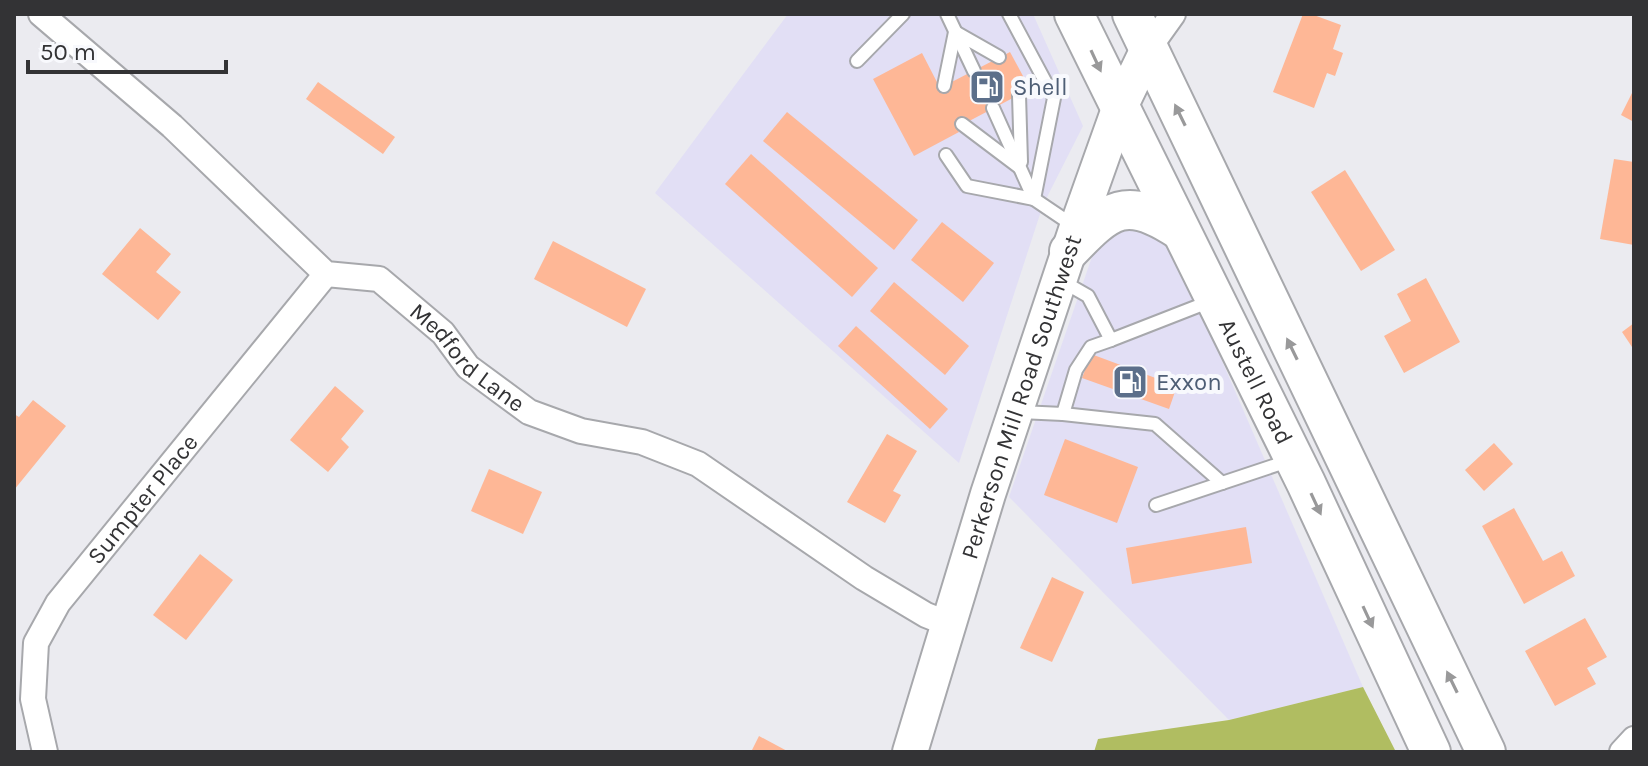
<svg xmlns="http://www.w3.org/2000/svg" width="1648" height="766" font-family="Karla,sans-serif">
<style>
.commercial{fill:#e2dff5}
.forest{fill:#b0bd61}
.building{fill:#feb796}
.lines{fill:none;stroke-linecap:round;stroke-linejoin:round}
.lane-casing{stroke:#a7a8ac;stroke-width:16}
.street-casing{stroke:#a7a8ac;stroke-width:28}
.secondary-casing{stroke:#a7a8ac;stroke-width:38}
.primary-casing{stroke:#a7a8ac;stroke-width:42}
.lane{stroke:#fff;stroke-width:12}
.street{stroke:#fff;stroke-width:24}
.secondary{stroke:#fff;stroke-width:34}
.primary{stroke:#fff;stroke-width:38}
.oneway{fill:#99999a}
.labels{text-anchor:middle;stroke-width:8;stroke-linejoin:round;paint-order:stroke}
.service-label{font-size:24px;fill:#4e5e75;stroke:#f8f9fd;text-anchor:start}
.street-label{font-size:24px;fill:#333335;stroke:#f8f9fd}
</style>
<rect width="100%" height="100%" fill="#ebebf0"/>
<g class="commercial">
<polygon points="788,14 1033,14 1083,126 1043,205 959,463 655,193"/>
<polygon points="1139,222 1171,243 1363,687 1229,720 1009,497 1094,251 1103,239"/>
</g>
<polygon class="forest" points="1363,687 1396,752 1094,752 1098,739 1229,720"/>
<g class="building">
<polygon points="1303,14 1311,14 1341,25 1333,49 1343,53 1335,76 1327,73 1314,108 1273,92"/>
<polygon points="1010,52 1030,89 956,128 959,132 914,156 873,79 922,53 940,88"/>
<polygon points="318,82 395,137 383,154 306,99"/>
<polygon points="1634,89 1634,122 1621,115"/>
<polygon points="787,112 918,220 894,250 763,141"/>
<polygon points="751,154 878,268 852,297 725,184"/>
<polygon points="1614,159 1634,162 1634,245 1600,239"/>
<polygon points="1345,170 1395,250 1361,271 1311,192"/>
<polygon points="942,222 994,263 963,302 911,260"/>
<polygon points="140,228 171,254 156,272 181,292 158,320 102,274"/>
<polygon points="553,241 646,289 627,327 534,279"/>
<polygon points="1426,278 1460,342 1404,373 1384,336 1411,321 1397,294"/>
<polygon points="894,282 969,346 945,375 870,311"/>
<polygon points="1634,323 1634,350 1622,332"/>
<polygon points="856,326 948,409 930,429 838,346"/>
<polygon points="1091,354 1177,386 1169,409 1082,378"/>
<polygon points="335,386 364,411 341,439 349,447 328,472 290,440"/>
<polygon points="33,400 66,426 14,490 14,414 19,417"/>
<polygon points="887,434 917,451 893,491 901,495 885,523 847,502"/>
<polygon points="1065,439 1138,467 1117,523 1044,495"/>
<polygon points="1494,443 1513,464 1484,491 1465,470"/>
<polygon points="489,469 542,492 523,534 471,511"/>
<polygon points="1514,508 1543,561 1562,551 1575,576 1524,604 1482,526"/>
<polygon points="1246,527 1252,563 1132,584 1126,548"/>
<polygon points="200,554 233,580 186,640 153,615"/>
<polygon points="1052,577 1084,592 1052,662 1020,648"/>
<polygon points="1585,618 1607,657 1587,668 1596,684 1555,706 1525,651"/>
<polygon points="759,736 789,752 751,752"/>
</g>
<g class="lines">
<defs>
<g id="lane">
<polyline points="947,14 974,71"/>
<polyline points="857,61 903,14"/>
<polyline points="944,86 955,32 999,57"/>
<polyline points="1019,95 1021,162"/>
<polyline points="993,108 1034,199 1074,226"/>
<polyline points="962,124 1019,167"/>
<polyline points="946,155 967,186 1034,199 1054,98 1009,14"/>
<polyline points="1060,280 1088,296 1111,340 1211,301"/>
<polyline points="1020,412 1063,414 1076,370 1091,347 1111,340"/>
<polyline points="1063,414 1155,424 1222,483"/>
<polyline points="1156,505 1291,460"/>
</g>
<g id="street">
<path id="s1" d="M41,14L172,126L326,274L379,279L443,333L468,367L529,412L581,431L642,442L698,464L864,578L926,615L949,624"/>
<polyline points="1148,49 1173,14"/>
<path id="s2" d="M45,752L33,699L36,643L58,603L326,274"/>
<polyline points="1622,752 1634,739"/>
</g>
<g id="secondary">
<path id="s3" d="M910,752L988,494L1077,227L1119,109L1148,49"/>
</g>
<g id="primary">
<path id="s4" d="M1074,14L1306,483L1431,752"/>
<polyline points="1132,14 1486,752"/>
<path d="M1069,251C1110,208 1126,195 1179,230"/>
</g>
</defs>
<use href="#lane" class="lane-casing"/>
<use href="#street" class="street-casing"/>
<use href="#secondary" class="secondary-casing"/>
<use href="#primary" class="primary-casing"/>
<use href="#lane" class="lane"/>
<use href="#street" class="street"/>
<use href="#secondary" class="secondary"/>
<use href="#primary" class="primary"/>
</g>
<defs><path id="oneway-solid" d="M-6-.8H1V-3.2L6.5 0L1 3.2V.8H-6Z" transform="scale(2)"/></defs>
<g class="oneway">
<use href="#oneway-solid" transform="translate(1096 61) rotate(65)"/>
<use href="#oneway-solid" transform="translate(1180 115) rotate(-116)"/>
<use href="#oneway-solid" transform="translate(1292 349) rotate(-116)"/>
<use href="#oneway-solid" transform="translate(1316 504) rotate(65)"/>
<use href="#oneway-solid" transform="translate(1368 617) rotate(65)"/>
<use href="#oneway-solid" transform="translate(1452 682) rotate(-116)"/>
</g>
<defs>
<symbol id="fuel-square" viewBox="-11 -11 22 22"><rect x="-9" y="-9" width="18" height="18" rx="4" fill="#5c6f8a" stroke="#f8f9fd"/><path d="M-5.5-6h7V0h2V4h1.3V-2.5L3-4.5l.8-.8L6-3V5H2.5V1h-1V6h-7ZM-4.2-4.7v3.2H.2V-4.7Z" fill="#fff"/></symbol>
</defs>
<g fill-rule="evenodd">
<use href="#fuel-square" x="967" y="67" width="40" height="40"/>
<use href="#fuel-square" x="1110" y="362" width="40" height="40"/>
</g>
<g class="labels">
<g class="service-label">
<text x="1013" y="95">Shell</text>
<text x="1156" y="390">Exxon</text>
</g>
<g class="street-label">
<text dy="8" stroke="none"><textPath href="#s1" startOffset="558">Medford Lane</textPath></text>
<text dy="8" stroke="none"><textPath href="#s4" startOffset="410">Austell Road</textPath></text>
<text dy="8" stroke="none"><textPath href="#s3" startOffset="372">Perkerson Mill Road Southwest</textPath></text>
<text dy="8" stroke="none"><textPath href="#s2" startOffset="290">Sumpter Place</textPath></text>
</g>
</g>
<rect width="1648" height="766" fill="none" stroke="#333335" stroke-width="32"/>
<path d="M28 60v12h198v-12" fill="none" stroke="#333335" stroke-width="4"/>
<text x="40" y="60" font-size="24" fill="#333335" stroke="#f8f9fd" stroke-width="6" paint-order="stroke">50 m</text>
</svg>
